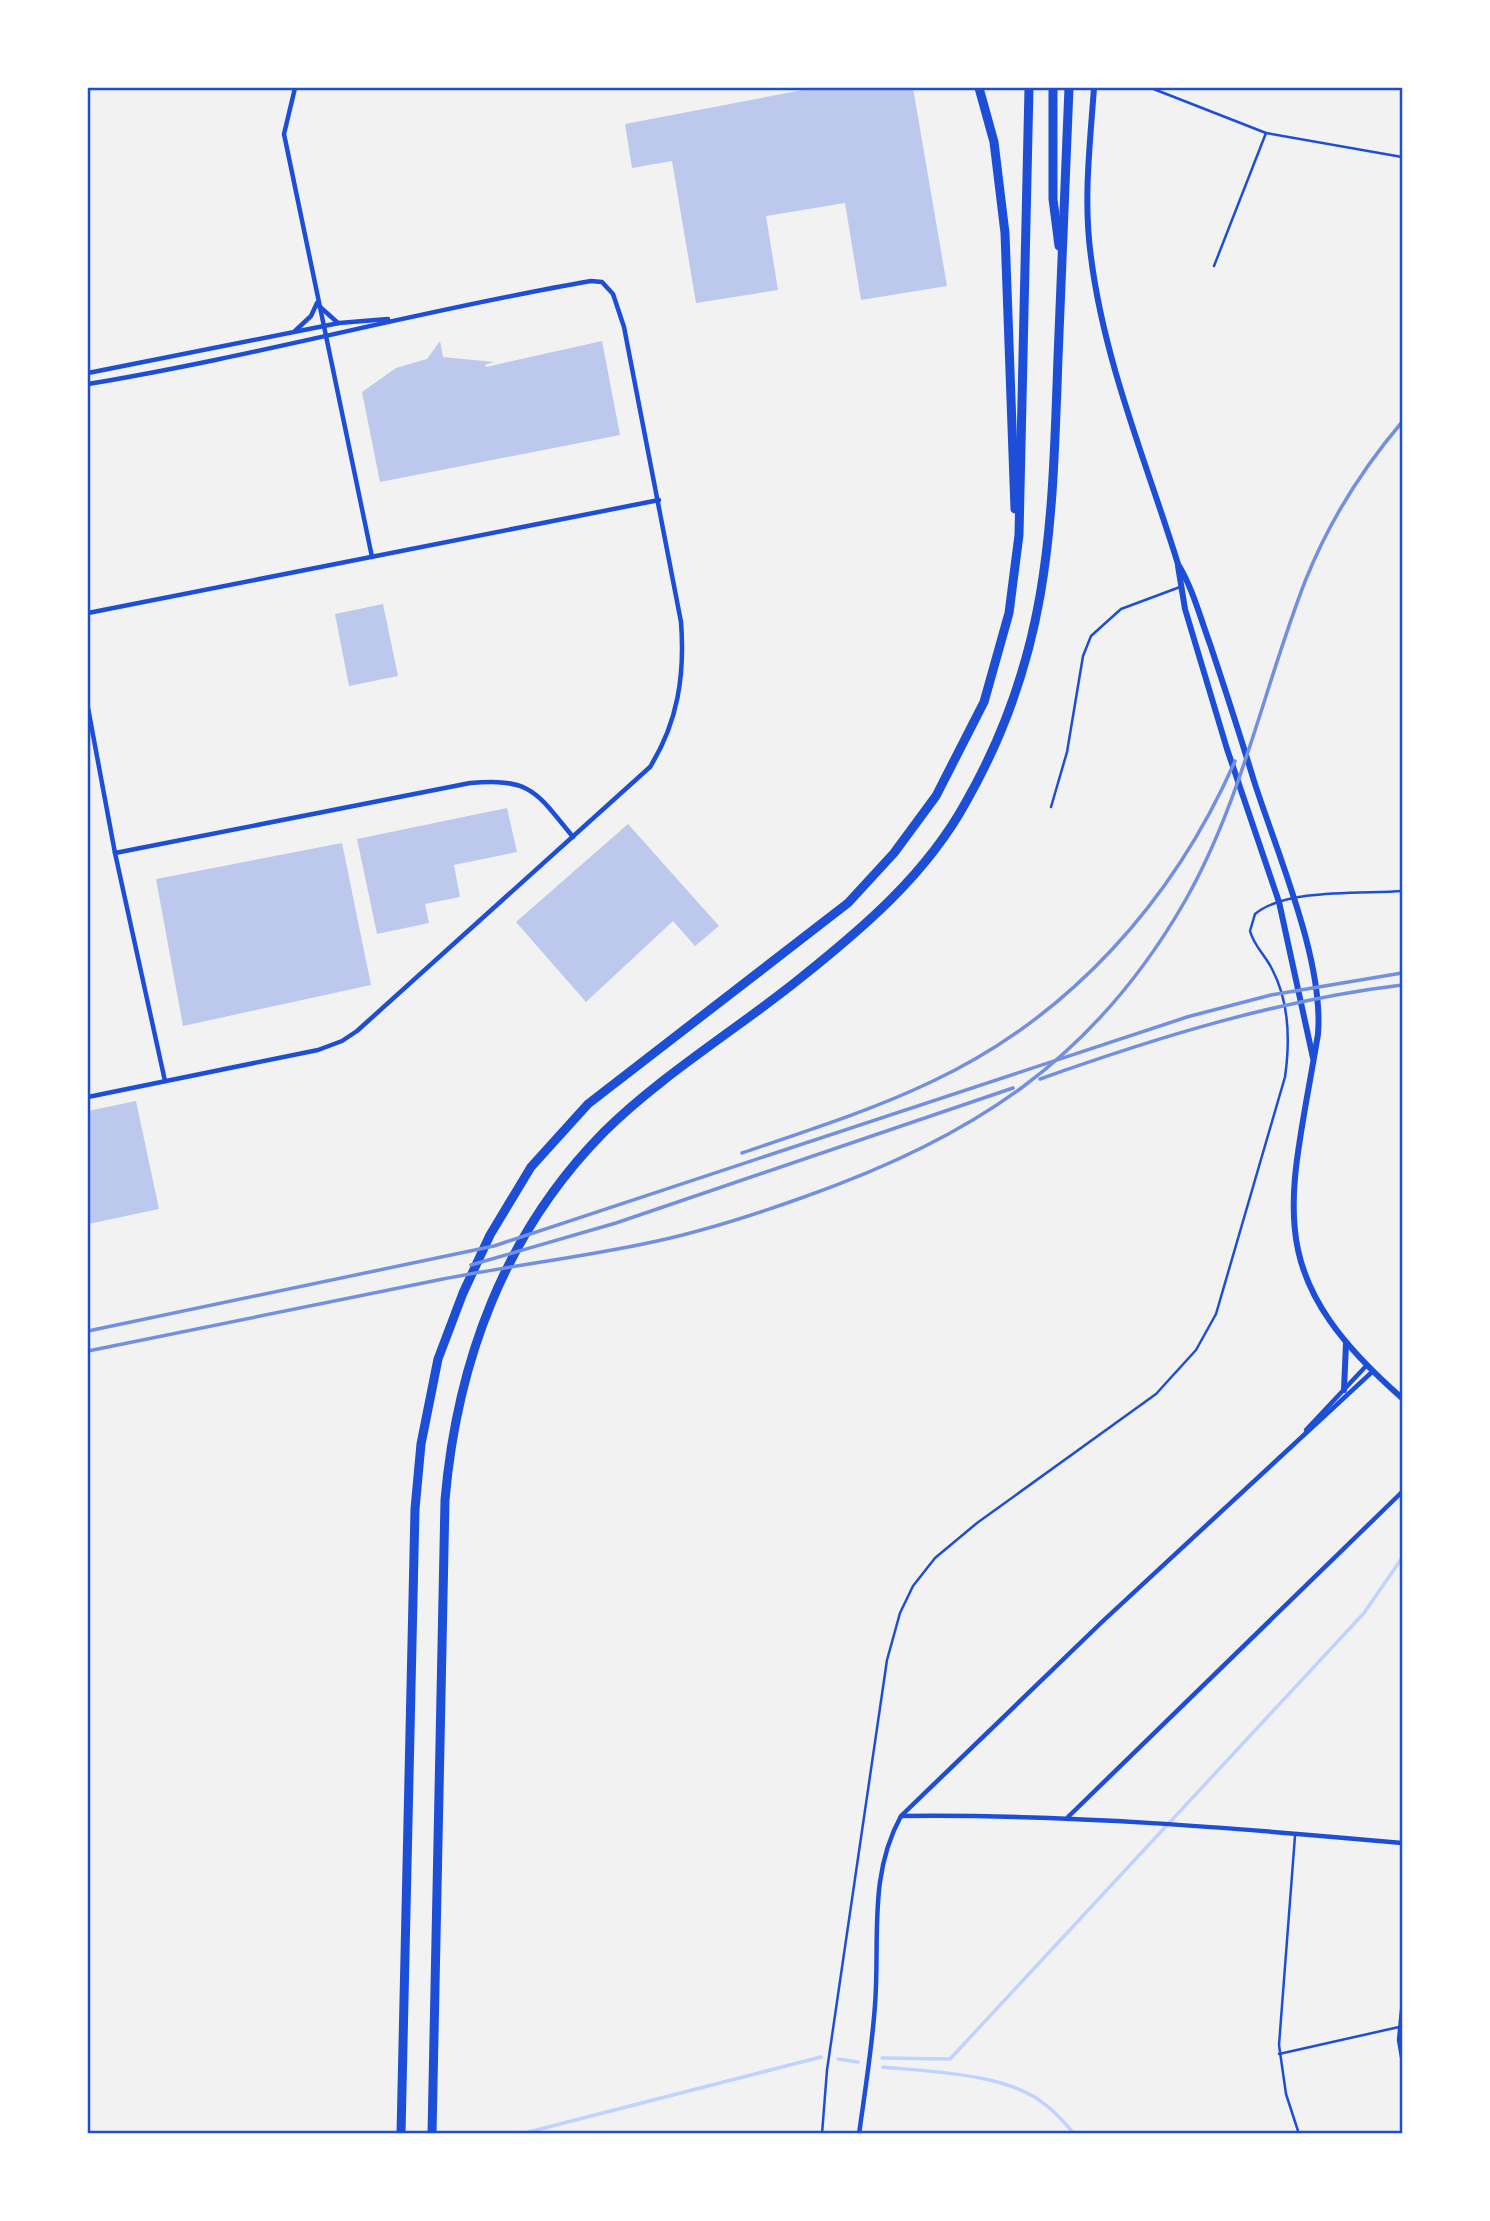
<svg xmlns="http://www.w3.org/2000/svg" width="1490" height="2221" font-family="Montserrat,sans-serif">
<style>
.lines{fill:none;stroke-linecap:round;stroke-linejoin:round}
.stream{stroke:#bfd3fe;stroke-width:3.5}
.building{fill:#bdc9ec}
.service{stroke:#1d4ed8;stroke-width:2.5}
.minor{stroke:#1d4ed8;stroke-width:4.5}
.tertiary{stroke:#1d4ed8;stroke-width:6}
.motorway{stroke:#1d4ed8;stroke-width:9}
.rail{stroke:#7290e2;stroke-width:3.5}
.neatline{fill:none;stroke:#1d4ed8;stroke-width:2.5}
</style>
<rect width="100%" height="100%" fill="#f2f2f2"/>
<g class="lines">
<g class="stream">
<polyline points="882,2058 950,2059 1364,1613 1402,1558"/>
<polyline points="838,2059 858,2062"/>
<path d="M883,2067C932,2072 1009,2073 1047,2106C1057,2114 1066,2124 1074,2134"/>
<polyline points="521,2134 821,2057"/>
</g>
</g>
<g class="building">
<polygon points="813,88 913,88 947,286 861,300 845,203 766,216 778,290 696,303 672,161 632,168 625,124"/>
<polygon points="440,341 443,357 494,362 485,365 486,367 602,341 620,435 380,482 362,392 396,368 427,359"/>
<polygon points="383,604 398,676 349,686 335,614"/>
<polygon points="507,808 517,852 454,865 460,897 425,904 429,923 377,934 357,839"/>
<polygon points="628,824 719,926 695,946 673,921 586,1002 516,922"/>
<polygon points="342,843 371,985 183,1026 156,879"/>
<polygon points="136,1101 159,1209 88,1224 88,1111"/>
</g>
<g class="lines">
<g class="service">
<polyline points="1151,88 1266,133 1402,157"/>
<polyline points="1214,266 1266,133"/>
<polyline points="1051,807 1067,752 1083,656 1091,636 1121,609 1180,587"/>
<polyline points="1295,1836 1279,2045 1286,2094 1299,2134"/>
<polyline points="1279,2054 1399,2027"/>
<path d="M822,2134L827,2070L887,1660L900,1613L913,1586L935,1558L977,1523L1156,1394L1196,1350L1216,1314L1285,1077C1290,1042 1289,1001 1272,969C1265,955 1254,946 1250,931L1255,914C1286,888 1363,894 1402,891"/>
</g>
<g class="minor">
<polyline points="295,88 284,134 372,557"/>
<polyline points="319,306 338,323"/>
<polyline points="295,331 311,316 317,303"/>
<polyline points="88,373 339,323 388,319"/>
<path d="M88,384C257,356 422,310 591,281L602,282L613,294L624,327L681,622C685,675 678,722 650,767L357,1031L342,1041L318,1050L88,1097"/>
<polyline points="88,613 659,500"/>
<polyline points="88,708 115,853 165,1081"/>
<path d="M115,853L470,783C532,778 536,792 573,837"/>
<polyline points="1306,1430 1367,1365"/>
<path d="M902,1816C1070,1814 1235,1828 1402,1843"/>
<polyline points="1068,1817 1402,1492"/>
<polyline points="1402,2010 1399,2040 1402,2057"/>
<path d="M859,2134C865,2091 872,2048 875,2005C880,1940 868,1876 901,1816L1103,1621L1372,1372"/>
</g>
<g class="tertiary">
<path d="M1094,88C1090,144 1083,201 1091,257C1104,362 1147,464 1178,564C1193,589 1200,617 1210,644C1225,689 1240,735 1254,781C1277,853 1324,960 1318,1034C1290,1205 1257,1271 1402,1398"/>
<polyline points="1178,566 1185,609 1227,749 1279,902 1313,1058"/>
<polyline points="1344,1390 1346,1343"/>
</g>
<g class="motorway">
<polyline points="979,88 994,142 1005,233 1015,509"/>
<polyline points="1053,88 1053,199 1059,246"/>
<polyline points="401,2134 415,1509 421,1444 438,1359 463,1293 490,1235 531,1167 588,1104 848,903 894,853 936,796 984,702 1009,613 1019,535 1029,88"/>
<path d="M432,2134L445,1500C457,1361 505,1232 604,1132C659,1077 737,1029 798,980C862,929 926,875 966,802C1051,653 1052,524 1058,358C1061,268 1065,178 1069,88"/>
</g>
<g class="rail">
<path d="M1040,1079C1158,1037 1278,1000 1402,985"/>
<path d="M742,1153C806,1131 870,1111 931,1082C1070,1017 1174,900 1235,761"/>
<polyline points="471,1265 616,1223 1013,1088"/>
<polyline points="88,1331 494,1246 1187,1017 1271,995 1402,973"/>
<path d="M88,1351C206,1328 324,1302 443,1279C509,1266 576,1258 643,1244C698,1233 751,1216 804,1197C972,1138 1094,1060 1185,901C1242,801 1264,686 1306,579C1329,522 1363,468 1402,422"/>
</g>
</g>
<rect width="1490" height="2221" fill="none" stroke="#ffffff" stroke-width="178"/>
<rect x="89" y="89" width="1312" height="2043" class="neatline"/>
</svg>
